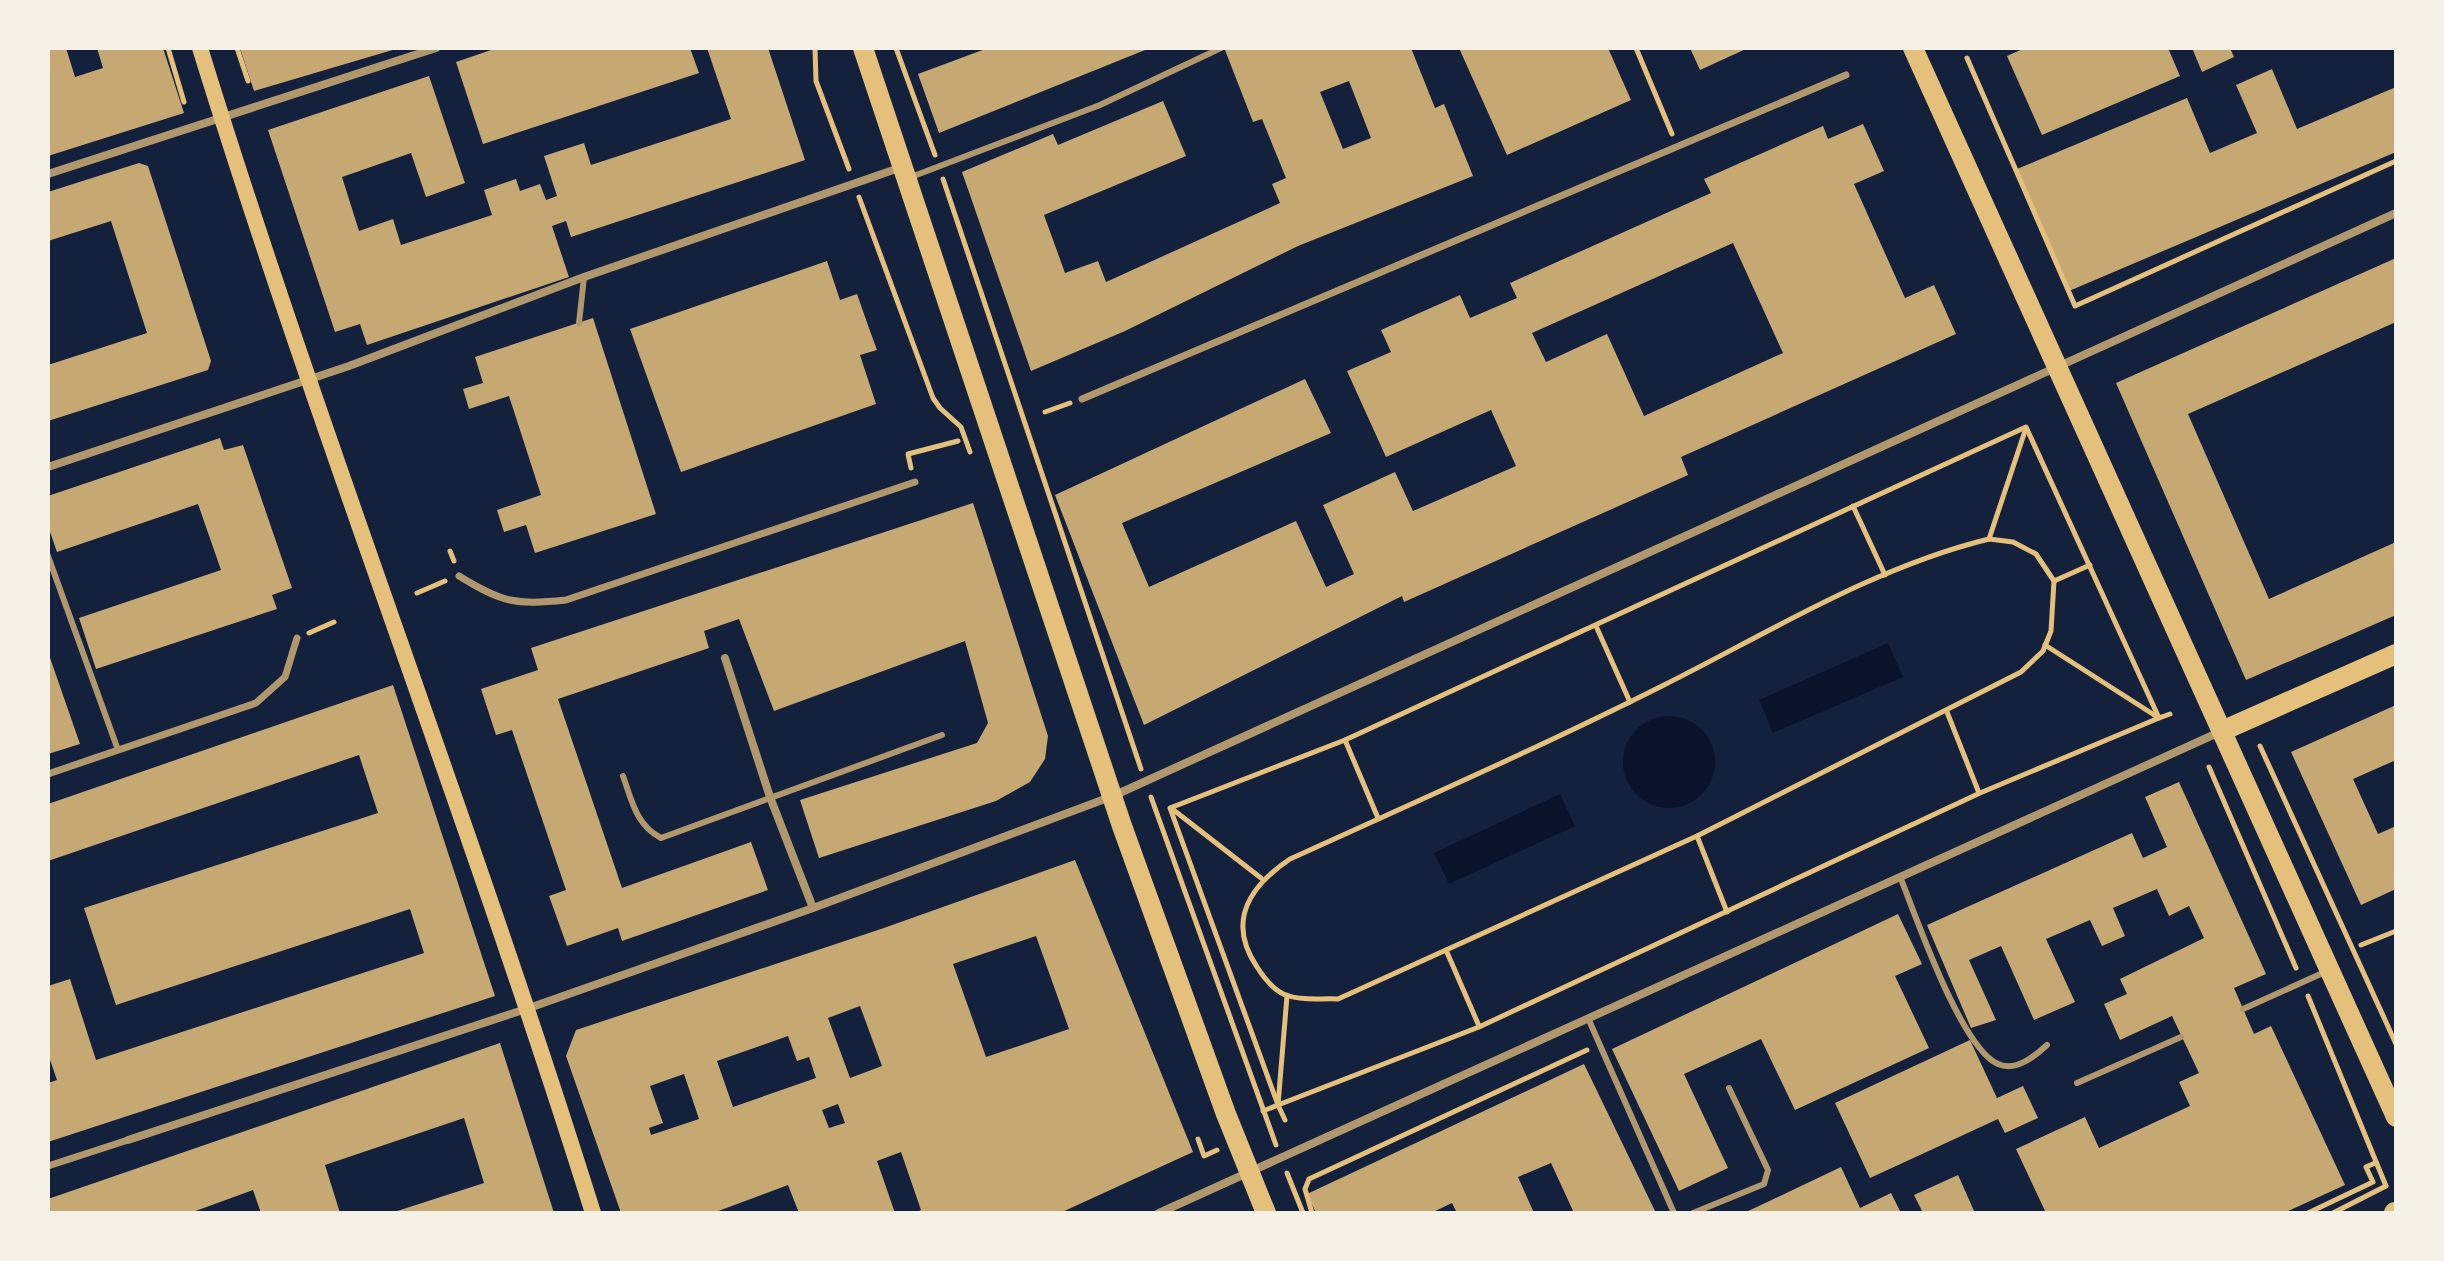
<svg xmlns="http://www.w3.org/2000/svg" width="2444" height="1261" font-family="Arial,sans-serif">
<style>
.water{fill:#0b132b}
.building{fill:#c6a872;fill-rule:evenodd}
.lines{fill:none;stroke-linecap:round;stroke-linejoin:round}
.path{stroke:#e5c07b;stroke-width:5}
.service{stroke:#b1986c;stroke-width:6}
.pedestrian{stroke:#b1986c;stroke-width:7}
.minor{stroke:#b1986c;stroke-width:8}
.secondary{stroke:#e5c07b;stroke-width:16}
.primary{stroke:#e5c07b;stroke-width:20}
.trunk{stroke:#e5c07b;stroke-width:22}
</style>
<rect width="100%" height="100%" fill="#14213d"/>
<g class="water">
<polygon points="1888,643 1903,677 1773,733 1759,700"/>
<circle cx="1669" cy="762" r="46"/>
<polygon points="1560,794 1575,826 1449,884 1434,853"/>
</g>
<g class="building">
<polygon points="48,48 66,48 75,77 103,68 97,48 163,48 184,113 48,156"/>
<polygon points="240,48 395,48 396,49 254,91"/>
<polygon points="497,48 690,48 699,73 483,144 456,62"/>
<polygon points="707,48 768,48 805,160 571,237 566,221 552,226 569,277 367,345 360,324 335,332 268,130 429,76 465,183 426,197 411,153 342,177 359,231 393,219 401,245 492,215 484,190 516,179 520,191 540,184 546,200 557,196 544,156 584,143 591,165 731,119"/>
<polygon points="988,48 1150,48 939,133 918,74"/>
<path d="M1231,48H1411L1435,108L1444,104L1473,176L1298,246L1125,331L1031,371L962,172L1053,134L1058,145L1163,101L1186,156L1044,215L1065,273L1098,261L1106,282L1280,203L1272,184L1286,178L1262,119L1253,122L1225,50ZM1349,81L1371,138L1343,149L1320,92Z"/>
<polygon points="1459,48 1608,48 1631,100 1507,155"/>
<polygon points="1690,48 1748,48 1700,70"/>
<polygon points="2025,48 2168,48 2180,76 2042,135 2007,56"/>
<polygon points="2192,48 2230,48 2234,57 2202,72"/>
<polygon points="2272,69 2297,129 2396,87 2396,152 2069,291 2017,169 2187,98 2210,153 2257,133 2236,85"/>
<path d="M1863,124L1884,171L1854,184L1905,298L1934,285L1956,334L1681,457L1688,475L1404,602L1402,596L1144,725L1055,495L1305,379L1331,433L1122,523L1149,587L1296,521L1326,587L1354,574L1323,505L1395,472L1413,511L1516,466L1491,410L1386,457L1347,371L1391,352L1381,330L1460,295L1470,318L1517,298L1510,283L1711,193L1704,179L1823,126L1828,139ZM1733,243L1783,353L1644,416L1607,334L1546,362L1532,333Z"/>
<polygon points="139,163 148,166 211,361 208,370 48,421 48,365 147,333 111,221 48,241 48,192"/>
<polygon points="2396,258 2396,322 2188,414 2269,599 2396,542 2396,615 2246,680 2116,383"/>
<polygon points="827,261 840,300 857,294 870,331 877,350 860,355 876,404 681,472 630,329"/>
<polygon points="593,318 656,514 535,553 526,525 504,532 497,510 541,495 509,396 469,409 463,389 483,383 475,357"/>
<polygon points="220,438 224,450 243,445 292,588 272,595 277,609 96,669 79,618 221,570 198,504 57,552 48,526 48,496"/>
<polygon points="973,503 1048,736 1045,759 1030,782 996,801 819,858 800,800 977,743 988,723 965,641 774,711 739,619 704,631 709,648 558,699 622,888 751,842 768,890 622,941 618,928 567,946 549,896 566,890 512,730 496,735 481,689 538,670 531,648"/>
<polygon points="48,652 80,744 48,754"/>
<polygon points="393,685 495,996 48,1142 48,1083 57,1080 48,1054 48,986 70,979 96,1060 424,953 410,909 116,1005 84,908 378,813 359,755 48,861 48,804"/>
<polygon points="2396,705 2396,760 2353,779 2378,834 2396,826 2396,889 2361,905 2291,752"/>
<polygon points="2179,782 2266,974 2234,988 2254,1034 2271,1026 2345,1185 2284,1213 2046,1213 2016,1149 2085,1117 2099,1148 2190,1106 2179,1082 2199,1073 2172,1016 2120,1040 2104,1004 2127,994 2120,979 2204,938 2189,906 2169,916 2157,889 2113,908 2125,936 2102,946 2090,920 2046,939 2075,1002 2034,1020 2001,946 1969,960 1996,1020 1971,1028 1927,925 2132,833 2143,858 2167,847 2145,797"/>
<path d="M1075,860L1193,1152L1060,1213H915L921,1210L901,1152L877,1161L895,1213H799L788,1185L713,1213H621L566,1056L576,1030L881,929ZM1036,936L1069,1029L986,1057L953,964ZM860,1006L882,1066L850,1078L828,1018ZM788,1036L797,1061L809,1057L816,1078L733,1107L717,1061ZM684,1074L699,1119L651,1135L649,1128L663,1123L650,1086ZM838,1104L845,1123L829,1128L822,1110Z"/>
<polygon points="1898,914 1922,964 1895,976 1929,1048 1795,1110 1761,1039 1684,1074 1728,1168 1679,1191 1612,1049"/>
<polygon points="1970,1040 1997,1098 2023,1086 2038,1118 2005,1133 1998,1119 1870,1178 1835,1103"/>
<polygon points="500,1043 554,1213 391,1213 484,1183 464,1118 325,1165 340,1213 261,1213 253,1190 190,1213 48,1213 48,1199"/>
<polygon points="1584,1064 1656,1213 1574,1213 1551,1163 1518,1177 1534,1213 1457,1213 1452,1203 1431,1213 1316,1213 1307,1194"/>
<polygon points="1841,1167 1860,1208 1891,1193 1901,1213 1744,1213"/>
<polygon points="1958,1175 1975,1213 1923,1213 1914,1195"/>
</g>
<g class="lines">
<g class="path">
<polyline points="168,48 184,102"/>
<polyline points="237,48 248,81"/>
<polyline points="815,48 816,81 849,169"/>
<polyline points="896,48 935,155"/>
<polyline points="1636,48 1672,134"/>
<polyline points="1967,58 2075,306 2396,161"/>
<polyline points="943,179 1141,769"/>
<polyline points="859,197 933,398 940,408 961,427 970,452"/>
<polyline points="1045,412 1070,403"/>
<polygon points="2026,427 2159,718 1980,793 1479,1027 1278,1105 1170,808 1345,740"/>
<polyline points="911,468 908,454 958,441"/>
<polyline points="1853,506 1885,575"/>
<path d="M1989,539L2013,542L2036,554L2054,581L2051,631L2043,651L2021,672L1697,836L1338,999C1323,998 1303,1001 1289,996C1276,993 1264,978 1257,967C1226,921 1250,886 1290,859C1415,802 1541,747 1664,685C1768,633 1874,567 1989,539Z"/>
<polyline points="1989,539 2026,428"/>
<polyline points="450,551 454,561"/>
<polyline points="2054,581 2090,565"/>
<polyline points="417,593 445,581"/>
<polyline points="1596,626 1630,702"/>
<polyline points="309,633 334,622"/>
<polyline points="2045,645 2159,718 2170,714"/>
<polyline points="1947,712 1979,793"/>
<polyline points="1345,740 1378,818"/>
<polyline points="2260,746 2396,1044"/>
<polyline points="2209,767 2296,968"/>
<polyline points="1151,797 1276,1145"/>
<polyline points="1171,808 1261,878"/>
<polyline points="1697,836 1727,912"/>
<polyline points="2361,945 2396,931"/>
<polyline points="1446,950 1479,1026"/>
<polyline points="2308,996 2386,1186 2333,1213"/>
<polyline points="1263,1111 1278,1105"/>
<polyline points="1285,1120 1278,1105 1287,996"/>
<polyline points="1198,1139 1204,1156 1217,1150"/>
<polyline points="1287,1173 1303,1213"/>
<polyline points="1312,1213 1305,1189 1309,1179 1587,1050"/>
<polyline points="2308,1213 2373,1182 2366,1167 2375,1163"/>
</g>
<g class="service">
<polyline points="911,177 1100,105 1221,48"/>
<polyline points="579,323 584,277"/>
<polyline points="48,556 118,750"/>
<path d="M623,776C632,801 636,825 661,838L942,735"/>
<path d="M1901,879C1917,919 1961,1048 1998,1064C2016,1072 2035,1056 2047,1045"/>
<polyline points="2243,1009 2325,972"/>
<polyline points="1588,1018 1674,1213"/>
<polyline points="2077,1083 2181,1037"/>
<polyline points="1693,1213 1764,1184 1768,1170 1729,1088"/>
</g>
<g class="pedestrian">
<polyline points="1082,399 1846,75"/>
<path d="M459,576C503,603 515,605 566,600L915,482"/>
<polyline points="48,774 256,703 285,677 297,638"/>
<polyline points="48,1166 128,1140"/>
</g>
<g class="minor">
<polyline points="48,174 436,48"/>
<polyline points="48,467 349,366 584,277 902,167"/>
<polyline points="725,658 770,797 813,908"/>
<polyline points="128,1140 529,1008 813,908 1113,796 2396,213"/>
<polyline points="1159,1213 2222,731"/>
</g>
<path class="secondary" d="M200,48C321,440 471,822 593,1213"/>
<g class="primary">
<polyline points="863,48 1122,826 1226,1114 1266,1213"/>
<polyline points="1913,48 2396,1117"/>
<polyline points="2222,731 2396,654"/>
</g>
<polyline class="trunk" points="2395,1213 2396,1213"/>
</g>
<rect width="2444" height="1261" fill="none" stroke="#f6f1e7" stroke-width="100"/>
</svg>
